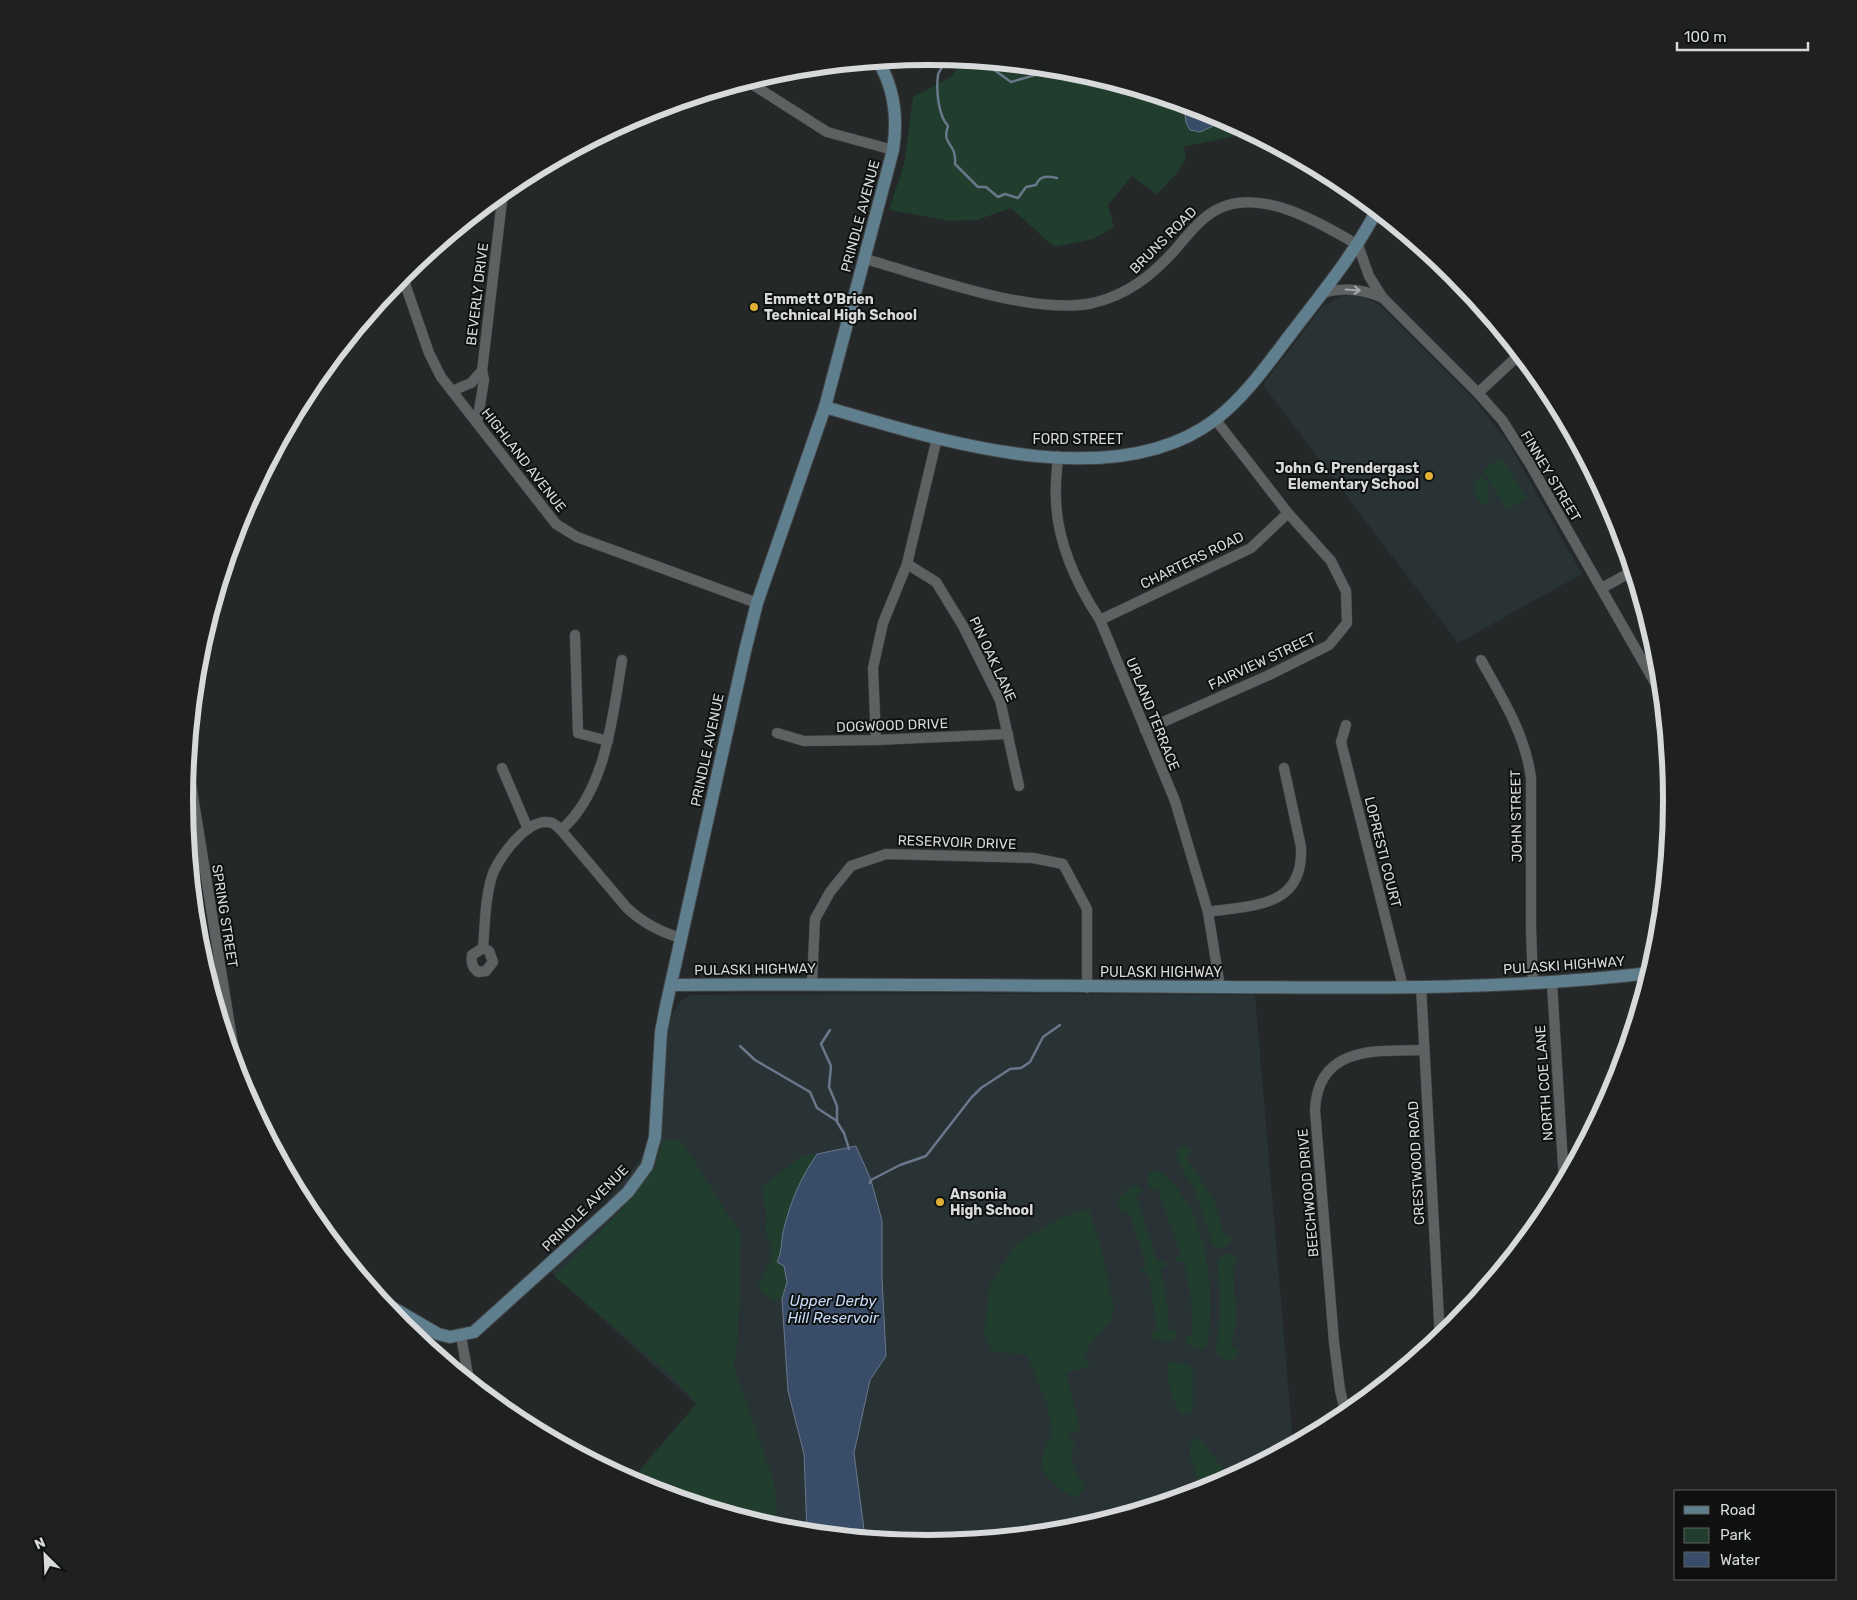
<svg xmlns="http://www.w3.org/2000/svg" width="1857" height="1600" font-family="Rubik,sans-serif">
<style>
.built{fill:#293335}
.green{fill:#203d2e}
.water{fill:#3a4d68;stroke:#69778a}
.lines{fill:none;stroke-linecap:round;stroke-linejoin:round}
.stream{stroke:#69778a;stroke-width:2.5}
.street-casing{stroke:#424546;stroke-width:11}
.secondary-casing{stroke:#424546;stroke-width:14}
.street{stroke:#5d6162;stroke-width:10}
.secondary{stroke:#607f8e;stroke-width:12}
.oneway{stroke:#a6a9aa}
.poi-dot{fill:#dfb033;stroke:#0f1111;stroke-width:2}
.labels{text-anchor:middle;stroke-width:4;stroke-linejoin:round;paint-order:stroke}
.street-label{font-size:14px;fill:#d7d9da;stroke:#0f1111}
.poi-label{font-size:14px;font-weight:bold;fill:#d7d9da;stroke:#0f1111;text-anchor:start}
.water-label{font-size:15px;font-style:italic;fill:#c5dbf9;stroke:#0f1111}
.rim{fill:none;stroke:#d7d9da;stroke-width:6}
</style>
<rect width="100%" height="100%" fill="#242829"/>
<g class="built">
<polygon points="1351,295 1362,296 1381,306 1472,397 1508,442 1582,574 1458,643 1263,385 1322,307 1340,297"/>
<polygon points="1057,994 1255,995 1293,1444 1213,1487 1073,1530 928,1544 783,1529 644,1487 633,1481 635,1475 696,1404 551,1272 662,1132 667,1031 672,1014 681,1001 691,995"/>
</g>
<g class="green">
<polygon points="963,60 1074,71 1213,113 1250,133 1183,147 1186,157 1178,172 1157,194 1132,176 1108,205 1114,227 1093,239 1054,247 1011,208 977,220 950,221 889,210 904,164 913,97 951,77"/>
<polygon points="1502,458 1526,498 1507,509 1483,470"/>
<path d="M1482,476L1489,484L1487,492L1489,501L1486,505C1474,501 1474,491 1475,481Z"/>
<polygon points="663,1140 681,1141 741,1234 738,1335 734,1368 774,1481 778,1528 644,1487 635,1482 636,1475 697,1403 667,1372 554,1276 616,1216 655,1167"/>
<polygon points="1185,1146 1191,1149 1191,1153 1186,1157 1215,1203 1224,1235 1230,1235 1231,1240 1228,1246 1219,1248 1213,1245 1195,1190 1177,1159 1178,1148"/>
<path d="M814,1154H817C799,1181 791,1200 783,1232C781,1243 781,1252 777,1262L783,1266L787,1282L782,1299L775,1301L762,1293L758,1286L771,1258V1245L765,1231L767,1218L762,1187L801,1157Z"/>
<path d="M1159,1171C1207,1204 1217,1294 1207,1345L1201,1349L1185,1343L1187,1336L1193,1335L1191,1298L1184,1262H1177L1176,1258L1181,1255L1158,1189H1151L1147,1180L1150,1172Z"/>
<polygon points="1133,1186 1139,1187 1142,1192 1136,1196 1157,1261 1165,1261 1166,1266 1160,1268 1167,1303 1169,1330 1176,1331 1175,1339 1169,1342 1154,1339 1151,1331 1157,1330 1149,1273 1142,1273 1141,1269 1147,1266 1129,1212 1122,1211 1119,1207 1118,1198"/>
<path d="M1089,1209L1100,1245L1114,1307L1110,1322L1094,1339L1084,1355L1090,1366L1066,1373L1080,1430L1068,1433L1075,1446L1070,1456C1073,1468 1080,1477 1085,1489L1073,1498C1042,1476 1032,1469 1052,1434L1048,1406L1027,1355L992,1351L984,1334L990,1285L1015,1245L1062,1217Z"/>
<polygon points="1229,1253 1236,1258 1238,1264 1233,1266 1236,1323 1231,1347 1238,1348 1235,1358 1230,1361 1218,1355 1216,1351 1221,1307 1217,1261 1222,1256"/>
<path d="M1168,1361L1188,1365L1193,1369V1408L1191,1413L1183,1414C1172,1407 1166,1374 1168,1361Z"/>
<path d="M1199,1437L1226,1473L1225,1481L1206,1489C1197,1481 1186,1455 1191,1443Z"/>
</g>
<g class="water">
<polygon points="1184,104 1213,113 1226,120 1200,132 1190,130 1186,123"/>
<path d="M856,1146L871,1180L882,1221V1278L886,1356L870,1380L854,1453L865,1537L807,1532L804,1454L788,1391L782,1299L787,1282L784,1266L777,1262C782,1252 781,1243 783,1232C791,1200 799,1181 817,1154Z"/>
</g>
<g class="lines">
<g class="stream">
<path d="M947,58C946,64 939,70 938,75C936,90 938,115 948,126C941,146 957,142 955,164L978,187H986L998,197L1005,194L1018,198L1026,187L1036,185C1040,175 1048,176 1057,178"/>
<polyline points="983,62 1011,82 1056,69"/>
<polyline points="830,1030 821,1044 831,1066 829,1087 837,1106 837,1122 844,1133 849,1149"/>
<polyline points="740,1046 755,1060 810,1092 817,1108 837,1121"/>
<polyline points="870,1183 871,1180 900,1165 926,1156 971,1098 981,1088 1010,1069 1021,1068 1030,1062 1043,1037 1060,1025"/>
</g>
<defs>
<g id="street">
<polyline points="747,81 827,132 893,150"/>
<path d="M865,259C927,276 1031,316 1093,303C1127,295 1151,276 1174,251C1187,236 1200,218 1218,209C1260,187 1321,223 1358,245L1369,276L1382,297L1478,393L1502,420L1530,464L1662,695"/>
<polyline points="402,275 429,353 441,377 556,524 577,537 757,603"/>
<path d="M1322,293C1343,287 1362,289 1381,297"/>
<polyline points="452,391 471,383 482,371"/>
<polyline points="1478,393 1520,354"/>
<polyline points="477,423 484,380 482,371 503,192"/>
<path d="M1058,456C1057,470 1055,485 1056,499C1057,542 1077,585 1100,620L1175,801L1208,912L1220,987"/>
<polyline points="907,564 936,582 963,626 1000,700 1019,786"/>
<polyline points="1602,588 1633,571"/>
<polyline points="1100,620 1251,548 1288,513"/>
<polyline points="575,635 578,733 608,741"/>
<path d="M1481,660C1502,698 1525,733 1531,778V929L1533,984"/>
<polyline points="1346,725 1341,742 1403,987"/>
<polyline points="1145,730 1269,675 1329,645 1347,623 1346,591 1331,561 1288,513 1215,419"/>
<polyline points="777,733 804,741 876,740 1008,734"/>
<polyline points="876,740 873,668 883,623 907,564 937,438"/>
<polyline points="188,765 237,1070"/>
<polyline points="502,768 528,829"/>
<path d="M561,830C606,792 613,714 622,660"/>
<path d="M1208,912C1253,905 1304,908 1301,847L1284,768"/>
<path d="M483,948L489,951L493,962L486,971L478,972C472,967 471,963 472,955L483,948C485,924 485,899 492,876C498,858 529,815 552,823C555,824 559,828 561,830L627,908C643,923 660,932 681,938"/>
<polyline points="812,983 815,919 830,892 851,866 886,854 1033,858 1063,864 1087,909 1087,988"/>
<polyline points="1552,983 1564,1181"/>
<polyline points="1421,986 1440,1338"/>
<polyline points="461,1336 469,1381"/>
<path d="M1346,1415L1340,1390L1334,1342L1315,1110C1318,1045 1376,1051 1424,1050"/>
</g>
<g id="secondary">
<path d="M825,407C936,439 1113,498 1216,419C1247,395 1269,362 1293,331C1323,292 1354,254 1377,210"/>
<path d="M671,985C855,983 1038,986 1222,987C1365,988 1508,990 1650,973"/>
<path d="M383,1302L438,1334L450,1337L474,1332L609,1210L628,1192L647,1166L655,1137L661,1032L666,1006L745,651L757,603L825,407L893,150C898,118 895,89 878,61"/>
</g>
</defs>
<use href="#street" class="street-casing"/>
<use href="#secondary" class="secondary-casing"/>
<use href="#street" class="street"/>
<use href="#secondary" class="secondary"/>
</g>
<defs><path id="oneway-shaft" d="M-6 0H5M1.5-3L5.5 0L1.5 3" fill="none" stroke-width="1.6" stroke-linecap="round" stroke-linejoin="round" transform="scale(1.25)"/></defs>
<use class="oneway" href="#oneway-shaft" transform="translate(1353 290) rotate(4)"/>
<g class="poi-dot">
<circle cx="754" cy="307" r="5"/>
<circle cx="1429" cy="476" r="5"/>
<circle cx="940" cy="1202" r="5"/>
</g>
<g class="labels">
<g class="street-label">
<text transform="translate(860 216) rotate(-75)" y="5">PRINDLE AVENUE</text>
<text transform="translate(1163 240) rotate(-45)" y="5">BRUNS ROAD</text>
<text transform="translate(477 294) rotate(-83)" y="5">BEVERLY DRIVE</text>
<text x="1078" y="444">FORD STREET</text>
<text transform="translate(524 460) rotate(52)" y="5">HIGHLAND AVENUE</text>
<text transform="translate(1551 476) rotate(59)" y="5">FINNEY STREET</text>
<text transform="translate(1192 560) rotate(-26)" y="5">CHARTERS ROAD</text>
<text transform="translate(993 659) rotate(65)" y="5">PIN OAK LANE</text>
<text transform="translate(1262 661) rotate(-25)" y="5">FAIRVIEW STREET</text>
<text transform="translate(1153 714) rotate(68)" y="5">UPLAND TERRACE</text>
<text transform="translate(892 725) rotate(-2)" y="5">DOGWOOD DRIVE</text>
<text transform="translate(707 750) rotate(-78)" y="5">PRINDLE AVENUE</text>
<text transform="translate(1516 816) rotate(-91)" y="5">JOHN STREET</text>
<text transform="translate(957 842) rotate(2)" y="5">RESERVOIR DRIVE</text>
<text transform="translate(1383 852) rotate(76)" y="5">LOPRESTI COURT</text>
<text transform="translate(225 916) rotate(81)" y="5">SPRING STREET</text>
<text transform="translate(1564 965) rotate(-4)" y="5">PULASKI HIGHWAY</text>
<text transform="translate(755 969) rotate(-1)" y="5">PULASKI HIGHWAY</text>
<text x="1161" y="977">PULASKI HIGHWAY</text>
<text transform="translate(1544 1083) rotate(-94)" y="5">NORTH COE LANE</text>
<text transform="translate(1416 1163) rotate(-93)" y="5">CRESTWOOD ROAD</text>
<text transform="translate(1308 1193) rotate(-95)" y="5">BEECHWOOD DRIVE</text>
<text transform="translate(585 1208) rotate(-45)" y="5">PRINDLE AVENUE</text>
</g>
<g class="poi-label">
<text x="764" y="304">Emmett O'Brien<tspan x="764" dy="16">Technical High School</tspan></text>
<text x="1419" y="473" text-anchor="end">John G. Prendergast<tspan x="1419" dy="16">Elementary School</tspan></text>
<text x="950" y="1199">Ansonia<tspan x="950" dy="16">High School</tspan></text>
</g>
<g class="water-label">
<text x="833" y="1306">Upper Derby<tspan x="833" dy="17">Hill Reservoir</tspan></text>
</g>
</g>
<path d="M0 0H1857V1600H0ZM193 800a735 735 0 1 1 1470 0a735 735 0 1 1-1470 0Z" fill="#1f2121" fill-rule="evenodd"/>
<path class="rim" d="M193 800a735 735 0 1 1 1470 0a735 735 0 1 1-1470 0Z"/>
<rect x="1674" y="1490" width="162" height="90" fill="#0f1111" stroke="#5f6161"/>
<rect x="1684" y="1506" width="25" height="8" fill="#607f8e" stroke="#5f6161"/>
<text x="1720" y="1515" font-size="15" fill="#d7d9da">Road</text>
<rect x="1684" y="1528" width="25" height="15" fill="#203d2e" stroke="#5f6161"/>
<text x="1720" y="1540" font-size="15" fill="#d7d9da">Park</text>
<rect x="1684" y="1552" width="25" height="15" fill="#3a4d68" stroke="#5f6161"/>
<text x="1720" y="1565" font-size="15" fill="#d7d9da">Water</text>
<g transform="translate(45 1555) rotate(336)" stroke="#0f1111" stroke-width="4" paint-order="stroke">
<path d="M0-4L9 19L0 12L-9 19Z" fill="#d7d9da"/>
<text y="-8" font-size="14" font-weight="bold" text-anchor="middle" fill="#d7d9da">N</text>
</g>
<path d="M1677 42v8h131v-8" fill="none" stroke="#d7d9da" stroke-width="2.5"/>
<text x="1684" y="42" font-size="15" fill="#d7d9da" stroke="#0f1111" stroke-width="4" paint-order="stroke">100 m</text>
</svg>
